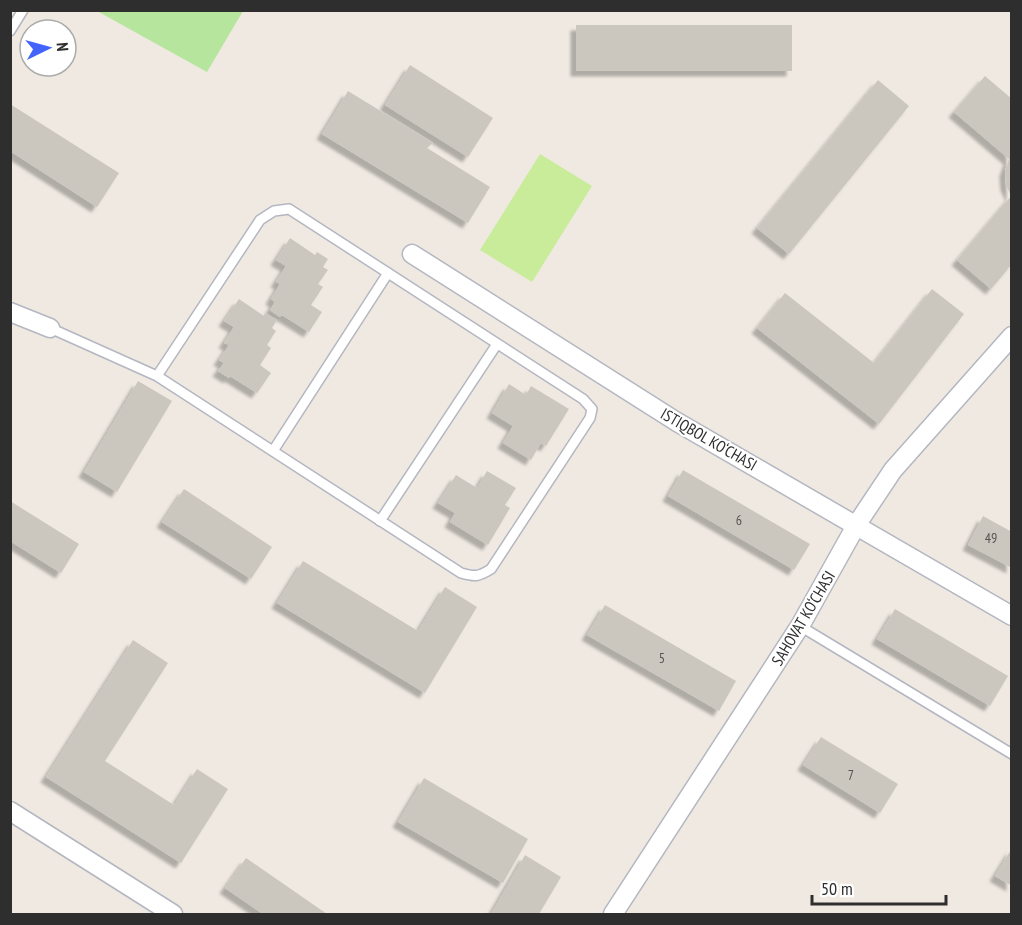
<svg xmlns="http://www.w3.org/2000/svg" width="1022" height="925" font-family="'PT Sans Narrow',sans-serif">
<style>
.green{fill:#b6e59e}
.pitch{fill:#c9ec9a}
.building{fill:#cbc7bf;filter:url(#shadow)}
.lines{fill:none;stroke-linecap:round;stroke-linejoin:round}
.service-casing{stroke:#b4b7c1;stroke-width:12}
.minor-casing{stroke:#b4b7c1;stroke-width:21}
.service{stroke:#fff;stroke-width:9}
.minor{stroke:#fff;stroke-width:18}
.labels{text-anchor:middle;stroke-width:4.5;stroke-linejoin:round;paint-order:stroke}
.number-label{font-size:14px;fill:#555452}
.street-label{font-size:16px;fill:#2e2e2e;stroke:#fff}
</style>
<defs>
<filter id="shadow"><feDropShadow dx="-5.5" dy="5.5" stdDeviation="1.5" flood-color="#0004"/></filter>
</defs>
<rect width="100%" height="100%" fill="#efe9e1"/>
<polygon class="green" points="97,11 243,11 207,72"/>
<polygon class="pitch" points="540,154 592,186 532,282 480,250"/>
<g class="building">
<rect x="576" y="25" width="216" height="46"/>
<polygon points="410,65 493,118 468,157 385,105"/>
<polygon points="985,76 1012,99 1012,264 991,289 957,260 1011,196 1006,185 1005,171 1009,159 954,112"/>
<polygon points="878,80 909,106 789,254 757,228"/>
<polygon points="348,91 433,143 427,148 490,187 468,223 322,134"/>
<polygon points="10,104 119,173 97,207 10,151"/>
<polygon points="290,238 315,255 317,252 328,259 323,267 328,270 318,284 323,287 311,305 322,312 309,332 282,315 280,317 270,310 275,302 271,299 280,284 276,282 286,266 276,260"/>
<polygon points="932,289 964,314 879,424 757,328 785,293 874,363"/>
<polygon points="239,299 264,316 265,313 277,320 272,328 276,331 267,345 271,348 260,365 271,373 257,393 230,376 229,378 218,371 224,363 219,360 229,345 224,343 234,327 224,321"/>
<polygon points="138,381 172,401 117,492 84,472"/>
<polygon points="509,384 526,395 531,386 569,409 546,446 541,443 531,460 503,443 513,426 492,413"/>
<polygon points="683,470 810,544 794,570 668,496"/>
<polygon points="487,471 516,488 505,505 510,508 488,545 450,522 455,513 438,503 456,475 477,488"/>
<polygon points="184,489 272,547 251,579 162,522"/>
<polygon points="10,501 79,544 61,573 10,541"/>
<polygon points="983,516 1012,532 1012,568 968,545"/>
<polygon points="303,561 418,631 445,587 477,607 425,693 277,603"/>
<polygon points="605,605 736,681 719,711 587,635"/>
<polygon points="895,609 1008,676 990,706 877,639"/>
<polygon points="133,640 168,663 105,761 174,805 197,769 228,789 181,863 46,777"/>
<polygon points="821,737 898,784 880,813 803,765"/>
<polygon points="424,778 528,839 503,883 398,822"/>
<polygon points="1012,848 1012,886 995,876"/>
<polygon points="525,855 561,877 539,914 491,914"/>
<polygon points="246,858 327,914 263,914 225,888"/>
</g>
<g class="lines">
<defs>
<g id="service">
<polyline points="10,31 23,10"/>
<path d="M50,328L157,376L461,573C475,577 478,577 491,569L590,418L592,409L583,399L289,209L274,211L260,220L157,376"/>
<polyline points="273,451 388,273"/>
<polyline points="380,521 497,344"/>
<polyline points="800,626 1012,754"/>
</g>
<g id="minor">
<polyline points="412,254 677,422 1012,616"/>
<polyline points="10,312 50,328"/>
<polyline points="10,811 173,914"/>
<polyline points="613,914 800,626 857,524 893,470 1012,336"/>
</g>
</defs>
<use href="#service" class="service-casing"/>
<use href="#minor" class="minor-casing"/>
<use href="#service" class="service"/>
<use href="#minor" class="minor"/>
</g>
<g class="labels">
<g class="number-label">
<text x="739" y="525">6</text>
<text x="991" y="543">49</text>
<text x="662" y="663">5</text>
<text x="851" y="780">7</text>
</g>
<g class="street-label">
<text transform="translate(709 439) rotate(30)" y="6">ISTIQBOL KO‘CHASI</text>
<text transform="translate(803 618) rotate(-59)" y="6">SAHOVAT KO‘CHASI</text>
</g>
</g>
<rect width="1022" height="925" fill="none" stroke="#2e2e2e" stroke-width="24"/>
<g transform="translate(48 48) rotate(85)"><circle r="28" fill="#ffffff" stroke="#ababab" stroke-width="1.5"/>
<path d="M0-4.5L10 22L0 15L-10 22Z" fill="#4264fb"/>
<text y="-9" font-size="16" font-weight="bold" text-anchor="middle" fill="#2e2e2e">N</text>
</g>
<path d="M812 895v9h134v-9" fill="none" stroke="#2e2e2e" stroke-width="3"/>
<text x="821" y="895" font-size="18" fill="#2e2e2e" stroke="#ffffff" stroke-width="4.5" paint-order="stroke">50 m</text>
</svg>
